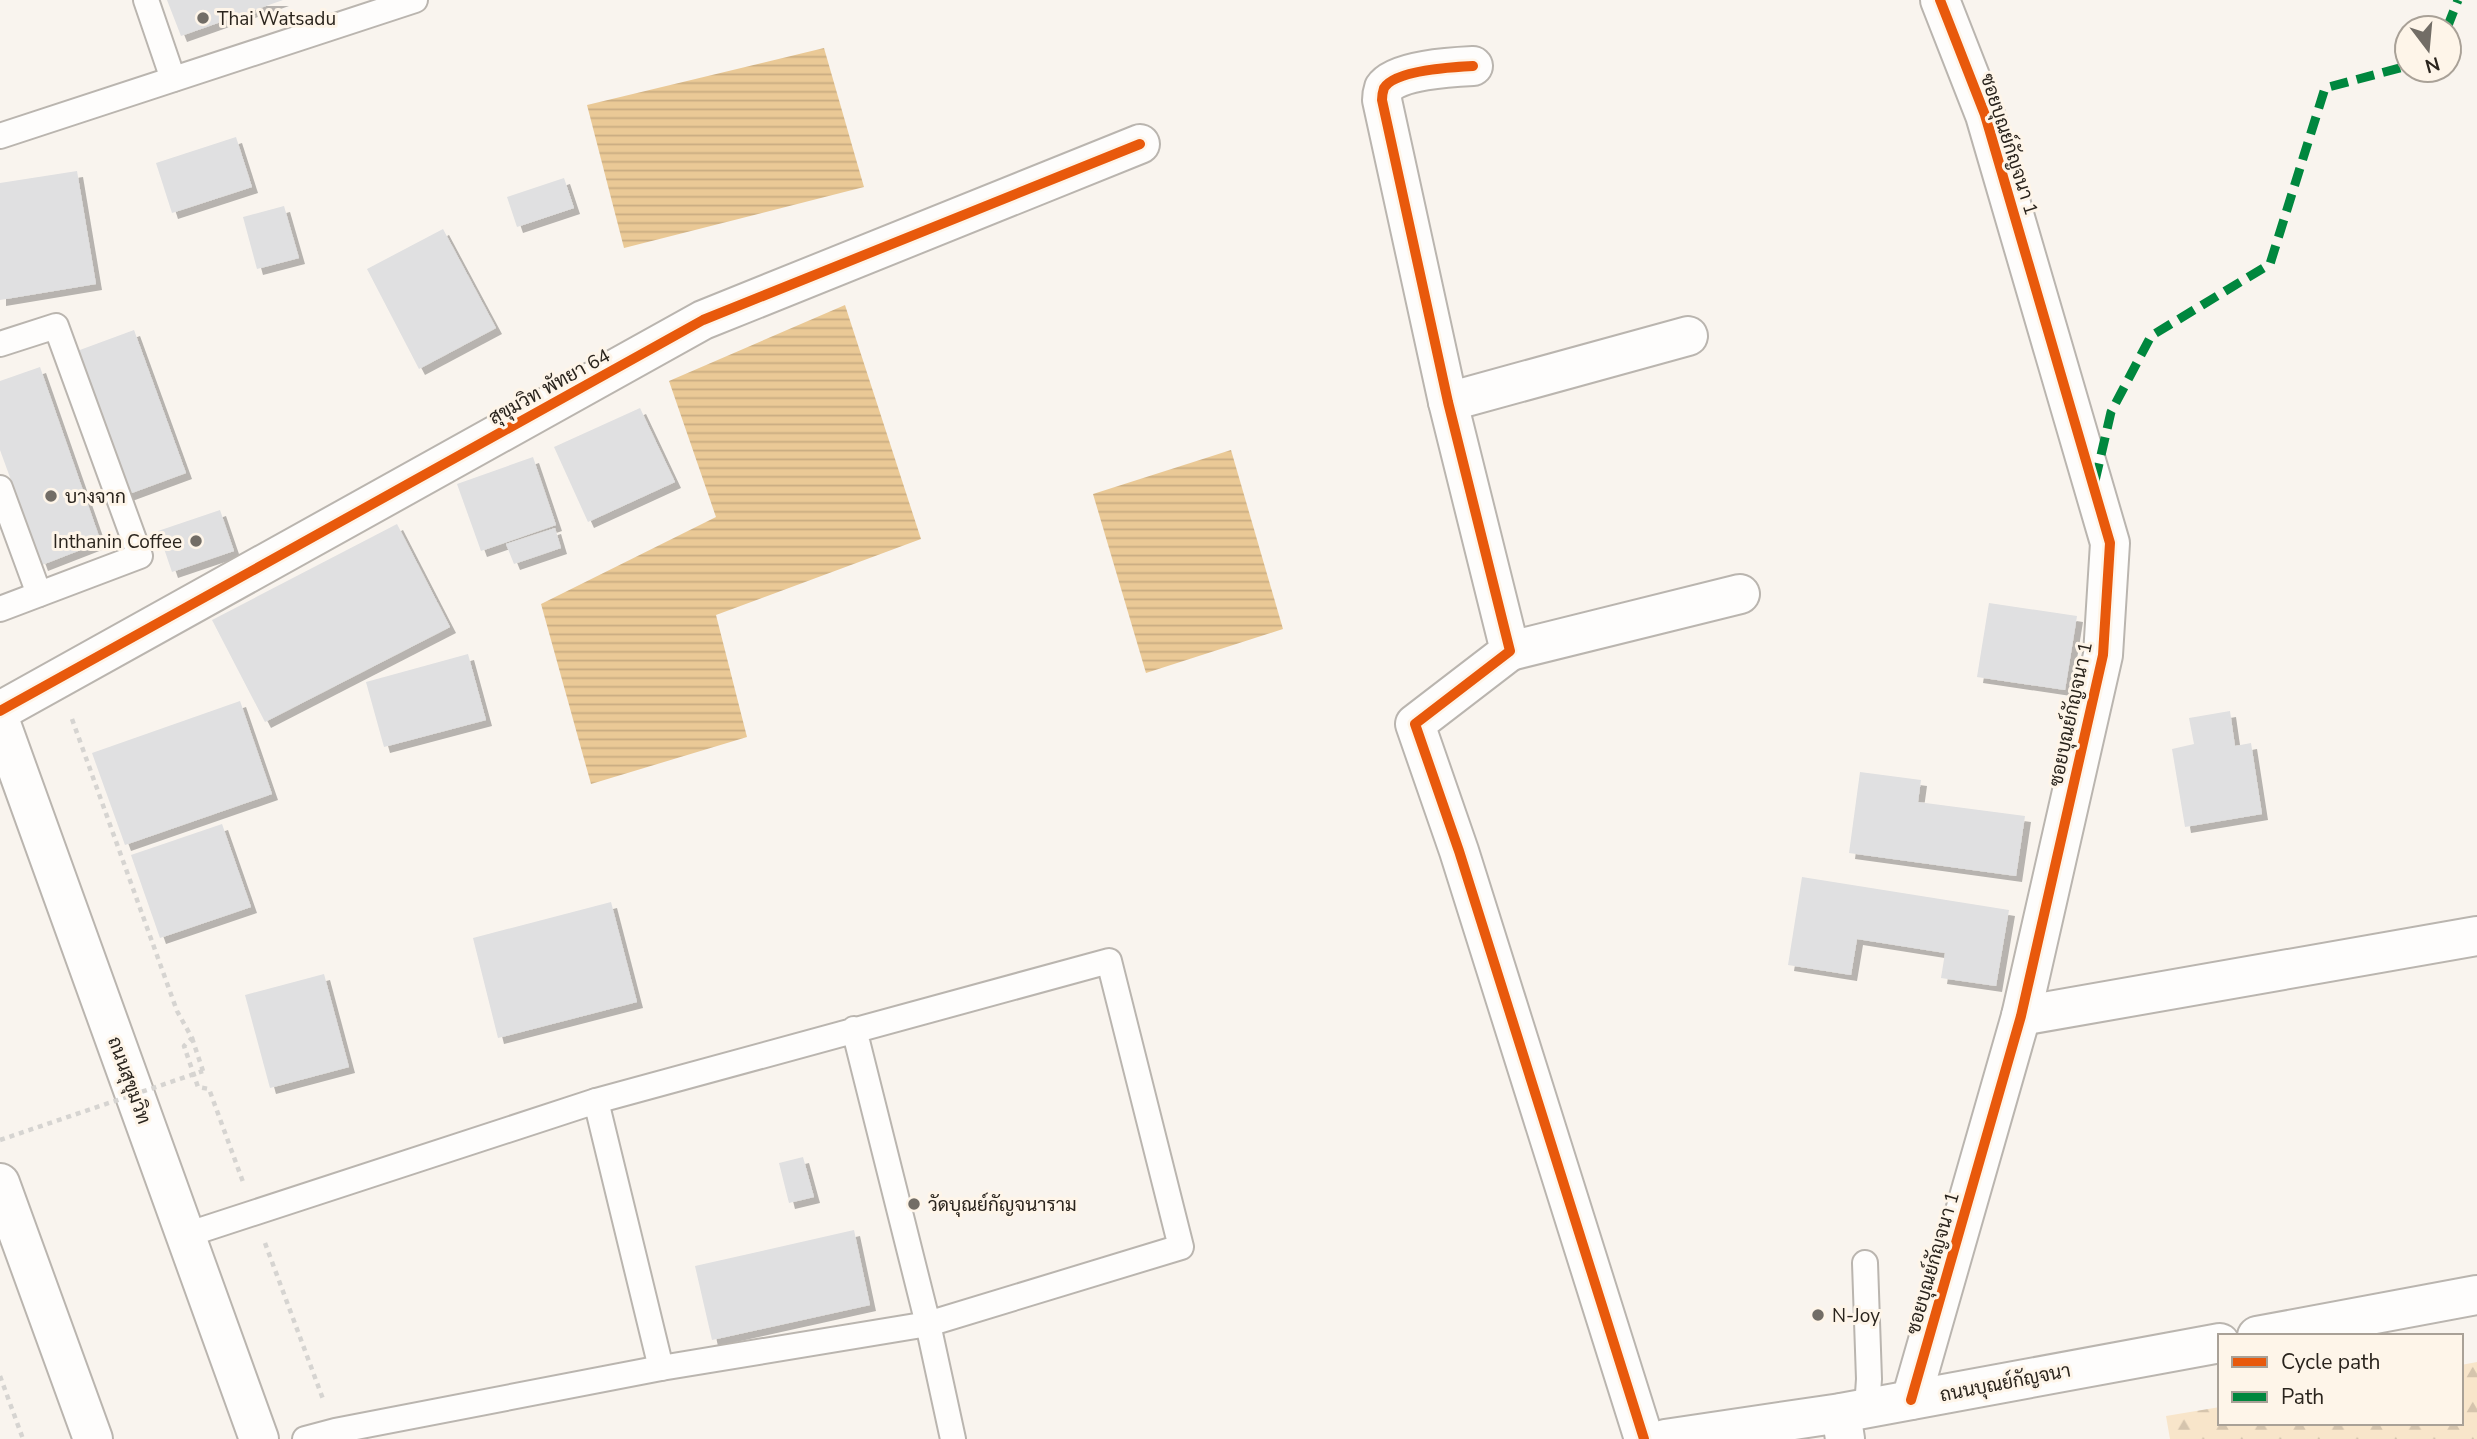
<svg xmlns="http://www.w3.org/2000/svg" width="2477" height="1439" font-family="'Nunito Sans',Sarabun,sans-serif">
<style>
.forest{fill:url(#forest-firs)}
.water{fill:url(#water-rules)}
.building{fill:#e0e0e1;filter:url(#shadow)}
.lines{fill:none;stroke-linecap:round;stroke-linejoin:round}
.lane-casing{stroke:#bab5af;stroke-width:28}
.street-casing{stroke:#bab5af;stroke-width:42}
.secondary-casing{stroke:#bab5af;stroke-width:42}
.highway-casing{stroke:#bab5af;stroke-width:42}
.path{stroke:#d6d4d1;stroke-width:4.5;stroke-dasharray:5 5;stroke-linecap:butt}
.lane{stroke:#fefdfc;stroke-width:24}
.street{stroke:#fefdfc;stroke-width:38}
.secondary{stroke:#fefdfc;stroke-width:38}
.highway{stroke:#fefdfc;stroke-width:38}
.path-bridge{stroke:#d6d4d1;stroke-width:4.5;stroke-dasharray:5 5;stroke-linecap:butt}
.quiet{stroke:#00873e;stroke-width:9;stroke-dasharray:18 9;stroke-linecap:butt}
.cycleway-casing{stroke:#fef5e9;stroke-width:15}
.cycleway{stroke:#e8590c;stroke-width:10}
.poi-dot{fill:#726d66;stroke:#fef5e9;stroke-width:2.5}
.labels{text-anchor:middle;stroke-width:6;stroke-linejoin:round;paint-order:stroke}
.poi-label{font-size:19px;fill:#2a241d;stroke:#fef5e9;text-anchor:start}
.street-label{font-size:19px;fill:#2a241d;stroke:#fef5e9}
</style>
<defs>
<pattern id="forest-firs" width="22" height="20" patternUnits="userSpaceOnUse" patternTransform="scale(1.75)"><rect width="22" height="20" fill="#f8e5ca"/><path d="M5 1l3.5 6h-7zM16 11l3.5 6h-7z" fill="#d5c4ad"/></pattern>
<pattern id="water-rules" width="6" height="5" patternUnits="userSpaceOnUse" patternTransform="scale(1.75)"><rect width="6" height="5" fill="#eac996"/><path d="M0 2.5h6" fill="none" stroke="#c9ac81"/></pattern>
<filter id="shadow"><feDropShadow dx="6" dy="6" stdDeviation="0" flood-color="#0004"/></filter>
</defs>
<rect width="100%" height="100%" fill="#f9f4ee"/>
<polygon class="forest" points="2477,1362 2477,1439 2170,1439 2166,1416 2220,1407 2220,1423 2461,1423 2461,1365"/>
<g class="water">
<polygon points="824,48 864,187 624,248 587,105"/>
<polygon points="845,305 921,539 716,615 747,737 591,784 541,604 716,517 669,381"/>
<polygon points="1231,450 1283,629 1146,673 1093,494"/>
</g>
<g class="building">
<polygon points="167,0 283,0 181,36"/>
<polygon points="236,137 252,187 172,213 156,163"/>
<polygon points="77,171 96,284 0,300 0,183"/>
<polygon points="564,178 574,208 517,227 507,197"/>
<polygon points="284,206 299,258 257,269 243,217"/>
<polygon points="443,229 496,328 419,369 367,269"/>
<polygon points="134,330 186,473 121,497 69,354"/>
<polygon points="40,367 101,542 42,565 0,450 0,381"/>
<polygon points="640,408 675,482 588,522 554,447"/>
<polygon points="533,457 556,525 481,551 457,484"/>
<polygon points="220,510 234,551 172,572 158,531"/>
<polygon points="397,524 450,627 265,722 212,620"/>
<polygon points="555,528 561,548 514,564 506,544"/>
<polygon points="1989,603 2077,616 2065,690 1977,677"/>
<polygon points="468,654 486,720 384,747 366,682"/>
<polygon points="240,701 272,794 125,845 92,753"/>
<polygon points="2230,711 2235,746 2251,743 2262,814 2185,827 2172,749 2194,744 2189,718"/>
<polygon points="1860,772 1921,780 1918,802 2025,816 2016,876 1849,853"/>
<polygon points="222,824 251,907 160,938 131,855"/>
<polygon points="1802,877 2009,910 1996,986 1941,978 1945,953 1857,939 1851,975 1788,965"/>
<polygon points="611,902 637,1002 498,1038 473,938"/>
<polygon points="324,974 349,1067 270,1088 245,995"/>
<polygon points="803,1157 814,1197 789,1203 779,1163"/>
<polygon points="854,1230 870,1305 712,1340 695,1266"/>
</g>
<g class="lines">
<defs>
<g id="lane">
<polyline points="146,0 173,79"/>
<polyline points="0,136 415,0"/>
<polyline points="0,344 56,326 140,556 0,609"/>
<polyline points="0,488 39,594"/>
<polyline points="596,1101 1109,961 1181,1247 928,1324 854,1029"/>
<polyline points="186,1235 596,1101 661,1368"/>
<polyline points="1865,1263 1869,1379 1867,1408"/>
<polyline points="305,1439 335,1431 661,1368 928,1324 953,1439"/>
</g>
<g id="street">
<path d="M1473,66C1453,67 1395,70 1384,88C1383,91 1382,96 1382,100L1448,402L1510,651L1415,724L1459,851L1644,1439"/>
<polyline points="1448,402 1688,336"/>
<polyline points="1510,651 1740,594"/>
<polyline points="0,711 703,320 1140,144"/>
<polyline points="2021,1016 2477,936"/>
<polyline points="1911,1400 2021,1016 2103,655 2110,543 1985,115 1940,0"/>
<polyline points="1841,1413 1845,1439"/>
</g>
<g id="secondary">
<polyline points="2257,1336 2477,1295"/>
<polyline points="1665,1439 1841,1413 2220,1343"/>
</g>
<g id="highway">
<polyline points="0,721 259,1439"/>
<polyline points="0,1183 93,1439"/>
</g>
</defs>
<use href="#lane" class="lane-casing"/>
<use href="#street" class="street-casing"/>
<use href="#secondary" class="secondary-casing"/>
<use href="#highway" class="highway-casing"/>
<g class="path">
<polyline points="72,719 177,1011 192,1038 184,1046 198,1087 209,1089 243,1182"/>
<polyline points="192,1038 203,1071"/>
<polyline points="265,1243 323,1399"/>
<polyline points="0,1376 23,1439"/>
</g>
<use href="#lane" class="lane"/>
<use href="#street" class="street"/>
<use href="#secondary" class="secondary"/>
<use href="#highway" class="highway"/>
<polyline class="path-bridge" points="0,1140 203,1071"/>
<g class="quiet">
<polyline points="2447,28 2458,0"/>
<polyline points="2095,481 2111,412 2151,336 2270,264 2325,88 2407,66"/>
</g>
<defs>
<g id="cycleway">
<path d="M1473,66C1453,67 1395,70 1384,88C1383,91 1382,96 1382,100L1448,402L1510,651L1415,724L1459,851L1644,1439"/>
<polyline points="0,711 703,320 1140,144"/>
<polyline points="1911,1400 2021,1016 2103,655 2110,543 1985,115 1940,0"/>
</g>
</defs>
<use href="#cycleway" class="cycleway-casing"/>
<use href="#cycleway" class="cycleway"/>
</g>
<g class="poi-dot">
<circle cx="203" cy="18" r="7"/>
<circle cx="51" cy="496" r="7"/>
<circle cx="196" cy="541" r="7"/>
<circle cx="914" cy="1204" r="7"/>
<circle cx="1818" cy="1315" r="7"/>
</g>
<g class="labels">
<g class="poi-label">
<text x="217" y="25">Thai Watsadu</text>
<text x="65" y="503">บางจาก</text>
<text x="182" y="548" text-anchor="end">Inthanin Coffee</text>
<text x="928" y="1211">วัดบุณย์กัญจนาราม</text>
<text x="1832" y="1322">N-Joy</text>
</g>
<g class="street-label">
<text transform="translate(2010 144) rotate(72)" y="7">ซอยบุณย์กัญจนา 1</text>
<text transform="translate(549 386) rotate(-29)" y="7">สุขุมวิท พัทยา 64</text>
<text transform="translate(2070 714) rotate(-78)" y="7">ซอยบุณย์กัญจนา 1</text>
<text transform="translate(130 1080) rotate(70)" y="7">ถนนสุขุมวิท</text>
<text transform="translate(1932 1263) rotate(-74)" y="7">ซอยบุณย์กัญจนา 1</text>
<text transform="translate(2005 1382) rotate(-11)" y="7">ถนนบุณย์กัญจนา</text>
</g>
</g>
<rect x="2218" y="1334" width="245" height="91" fill="#fef5e9" stroke="#a9a197" stroke-width="2"/>
<rect x="2232" y="1357" width="35" height="10" fill="#e8590c" stroke="#a9a197" stroke-width="2"/>
<text x="2281" y="1369" font-size="21" fill="#2a241d">Cycle path</text>
<rect x="2232" y="1392" width="35" height="10" fill="#00873e" stroke="#a9a197" stroke-width="2"/>
<text x="2281" y="1404" font-size="21" fill="#2a241d">Path</text>
<g transform="translate(2428 49) rotate(164)"><circle r="33" fill="#fef5e9" stroke="#a9a197" stroke-width="2"/>
<path d="M0-5L12 26L0 18L-12 26Z" fill="#726d66"/>
<text y="-10" font-size="19" font-weight="bold" text-anchor="middle" fill="#2a241d">N</text>
</g>
</svg>
